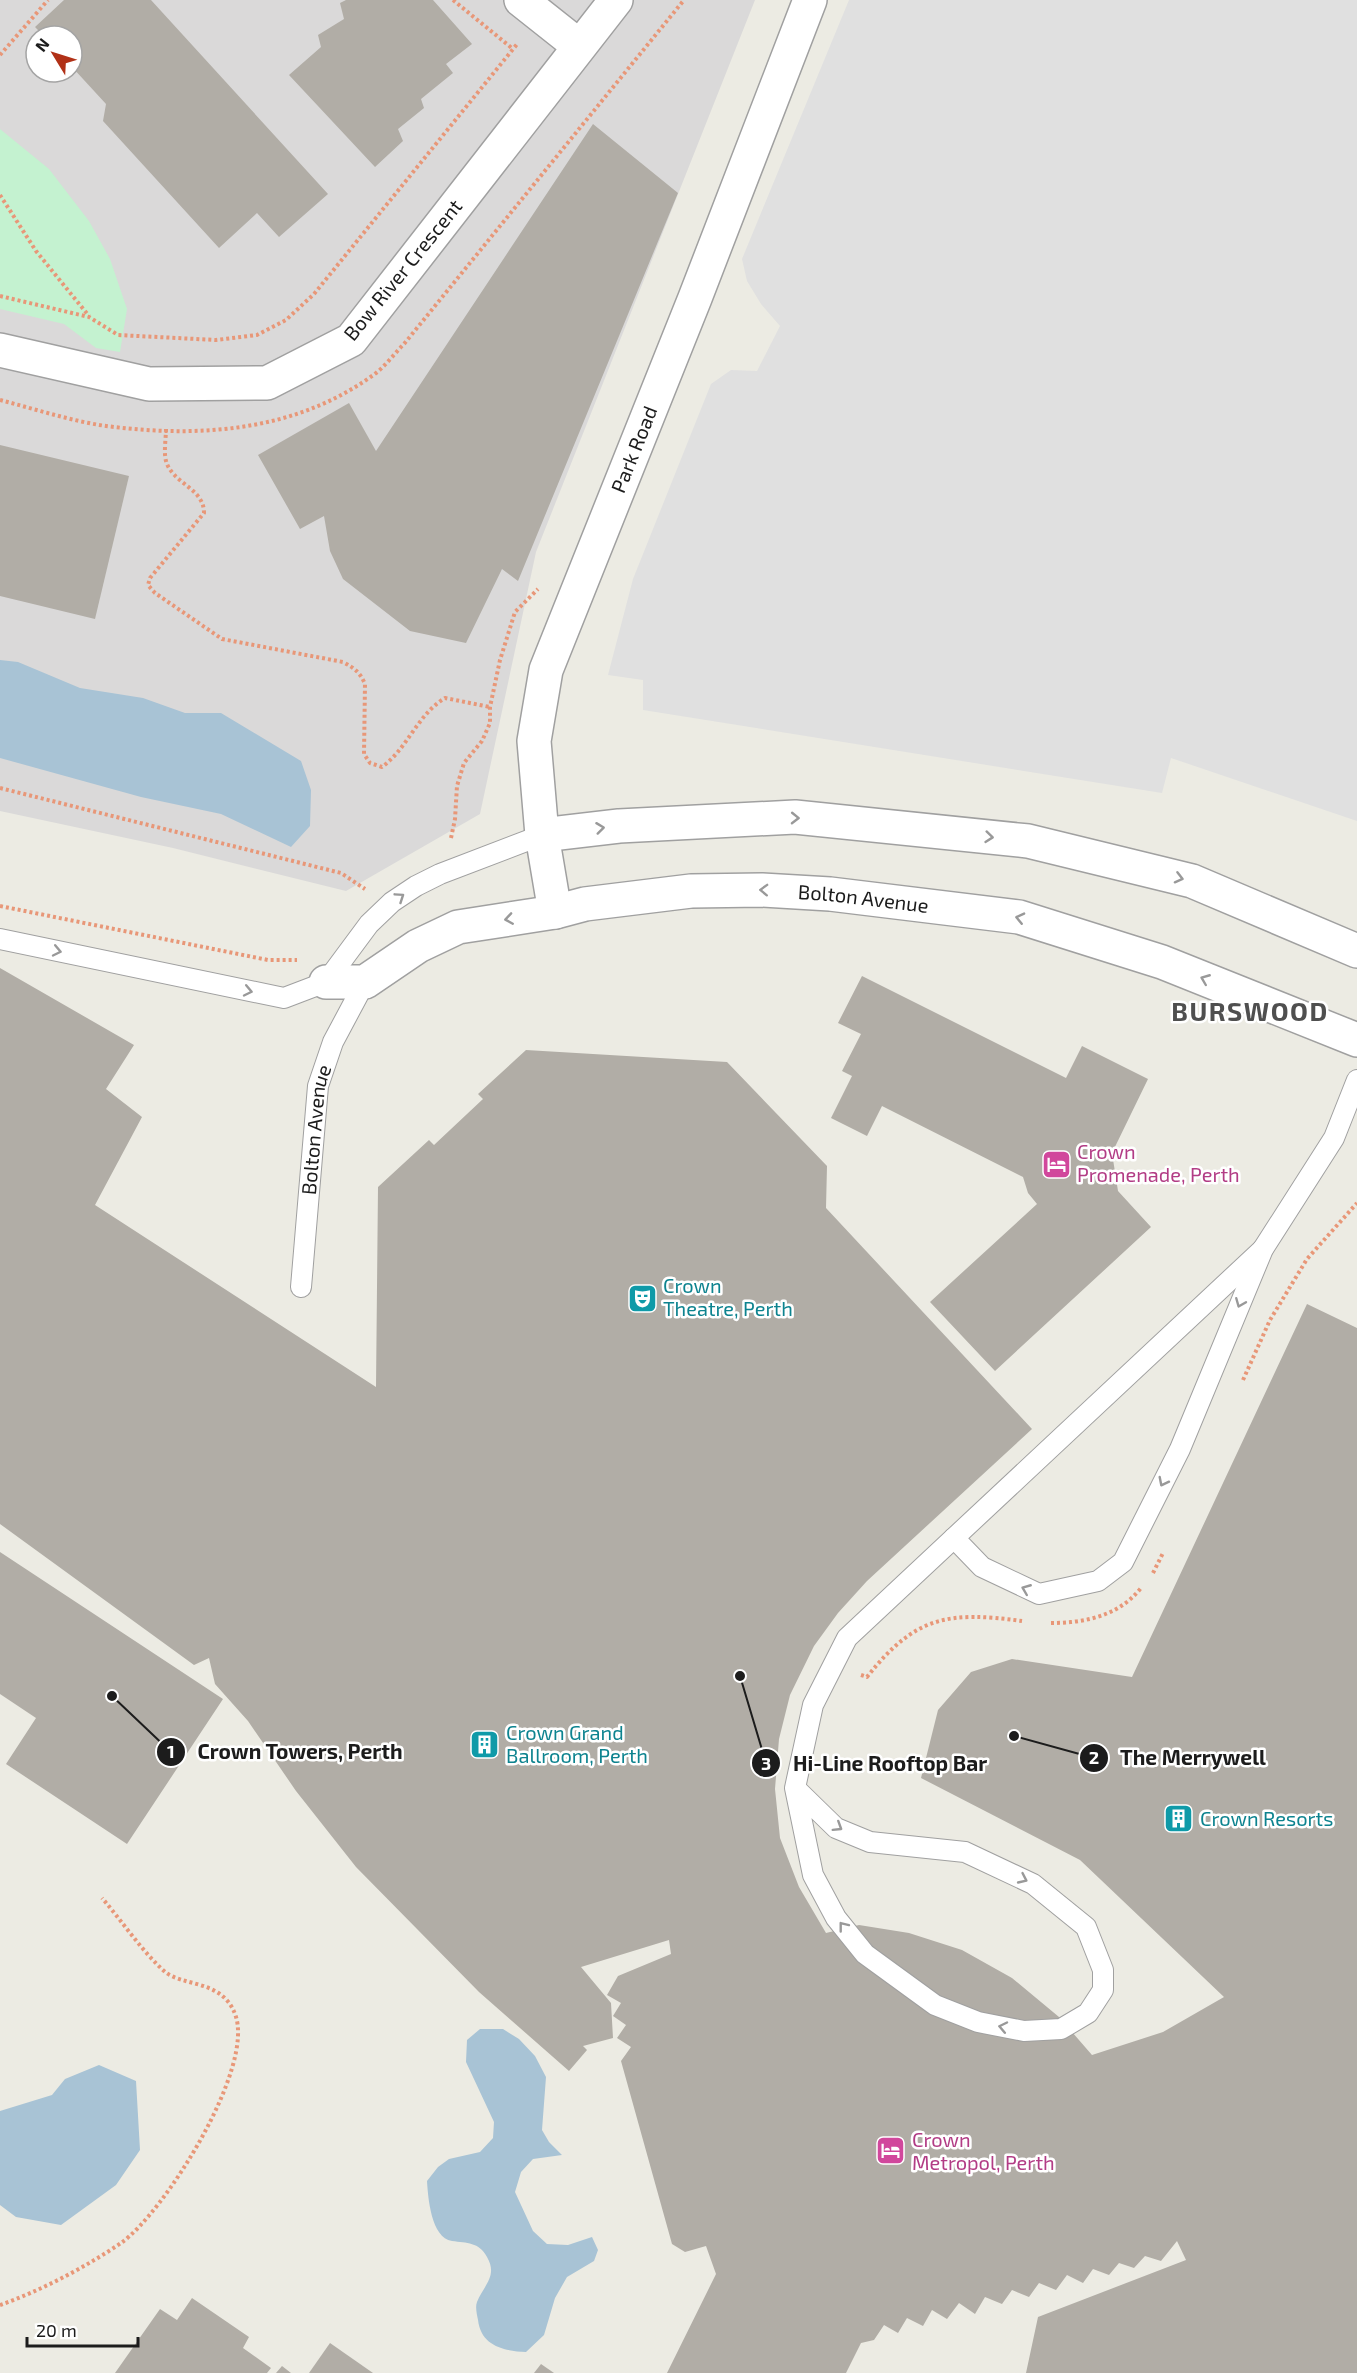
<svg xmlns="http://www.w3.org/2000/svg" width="1357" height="2373" font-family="'Exo 2',sans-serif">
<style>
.residential{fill:#dad9d9;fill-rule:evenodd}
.park{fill:#c4f2d0}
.parking{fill:#e0e0e0}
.water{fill:#a8c3d5}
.building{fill:#b1ada6}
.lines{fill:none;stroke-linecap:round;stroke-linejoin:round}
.service-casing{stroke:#a0a0a0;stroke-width:22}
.minor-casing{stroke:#a0a0a0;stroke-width:36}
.path{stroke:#e89778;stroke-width:4;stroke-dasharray:3 3;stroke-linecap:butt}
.service{stroke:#fff;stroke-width:20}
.minor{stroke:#fff;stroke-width:33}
.oneway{stroke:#999}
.labels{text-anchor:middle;stroke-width:5;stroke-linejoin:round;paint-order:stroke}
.street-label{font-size:20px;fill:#1c1c1c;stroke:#fff}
.hotel-label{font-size:20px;fill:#b23c85;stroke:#fff;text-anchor:start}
.culture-label{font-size:20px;fill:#0d838f;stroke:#fff;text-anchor:start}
.district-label{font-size:26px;font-weight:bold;letter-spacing:1.5px;fill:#4f4f4f;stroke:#fff}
.leader{fill:none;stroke:#1c1c1c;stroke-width:2}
.callout-dot{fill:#1c1c1c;stroke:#fff;stroke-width:2}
.mark-label{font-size:18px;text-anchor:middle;font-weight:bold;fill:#fff}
.callout-label{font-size:21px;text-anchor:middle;font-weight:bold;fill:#1c1c1c;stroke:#fff;stroke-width:5;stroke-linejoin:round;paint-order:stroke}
</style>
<rect width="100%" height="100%" fill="#ecebe3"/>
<path class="residential" d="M0,0H755L536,552L480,814L346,891L173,848L0,811ZM36,36H72V72H36Z"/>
<polygon class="park" points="0,129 49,169 89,221 110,259 127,309 120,352 96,348 64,324 0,309"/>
<polygon class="parking" points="849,0 1357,0 1357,821 1171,758 1162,793 643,710 643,680 608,675 633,579 711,384 731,370 757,371 780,326 761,304 747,281 742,259"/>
<g class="water">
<polygon points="0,660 18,662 80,688 143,698 185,713 221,713 301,761 311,790 310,826 291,847 221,814 141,797 0,758"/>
<path d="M480,2029H503L519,2039L535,2056L546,2077L542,2130L549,2142L562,2155L533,2159L521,2172L515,2192L533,2231L547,2244L568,2245L592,2237L598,2250L594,2261L567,2277L555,2298L544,2335L526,2352C504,2351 481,2346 478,2320C477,2315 475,2307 477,2302C484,2285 498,2276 487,2257C479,2242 467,2243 452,2241C431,2238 428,2197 427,2181L438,2167L449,2159L480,2152L493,2138L494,2122L466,2062L467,2040Z"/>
<polygon points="99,2065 136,2081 140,2150 116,2185 61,2225 16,2217 0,2205 0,2111 52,2095 65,2079"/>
</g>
<g class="building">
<polygon points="64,0 151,0 328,194 279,237 257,213 219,248 103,121 106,104 72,67 72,36 44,36 35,27"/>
<polygon points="346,0 433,0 472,44 446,64 453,73 421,99 424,108 398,129 403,141 375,167 289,75 321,47 318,35 344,19 340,3"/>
<polygon points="593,124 678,193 518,581 502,569 466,643 410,631 343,579 330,551 324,516 300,529 258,455 349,403 376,451"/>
<polygon points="0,445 129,476 95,619 0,596"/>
<polygon points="0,968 134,1045 106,1089 142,1117 95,1205 376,1387 378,1187 429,1140 434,1145 483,1099 478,1094 526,1050 727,1062 827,1166 826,1208 1032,1429 867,1581 838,1613 814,1646 790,1695 779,1739 775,1789 780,1838 799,1887 826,1933 859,1925 909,1933 962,1950 1012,1978 1059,2017 1092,2055 1163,2032 1224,1997 1080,1860 921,1778 938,1710 971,1672 1012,1659 1132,1677 1307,1304 1357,1328 1357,2373 1026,2373 1038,2317 1186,2260 1177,2241 1161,2261 1145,2256 1134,2268 1119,2263 1109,2275 1093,2269 1083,2283 1067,2275 1056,2290 1039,2283 1029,2297 1012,2290 1002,2304 985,2297 975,2314 959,2303 947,2319 932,2310 923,2326 907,2318 898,2333 884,2325 874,2340 861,2343 846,2373 667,2373 716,2274 706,2246 685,2252 672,2244 621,2061 631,2047 617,2038 626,2025 613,2016 621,2003 607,1995 618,1976 671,1954 669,1940 581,1967 611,2003 613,2038 583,2046 587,2050 569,2071 479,1992 356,1867 296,1791 248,1721 215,1684 209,1658 194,1665 0,1524"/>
<polygon points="862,976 1066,1078 1082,1046 1148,1079 1112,1153 1118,1191 1151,1227 995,1371 930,1302 1037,1204 1028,1193 1023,1177 882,1106 867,1136 831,1118 852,1076 842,1071 861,1034 838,1023"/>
<polygon points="0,1552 223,1699 127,1844 6,1764 36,1718 0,1694"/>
<polygon points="192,2298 249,2337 243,2348 271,2368 267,2373 115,2373 160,2309 177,2320"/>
<polygon points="330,2343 373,2373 309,2373"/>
<polygon points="541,2364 554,2373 534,2373"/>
<polygon points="282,2366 291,2373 276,2373"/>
</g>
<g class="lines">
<defs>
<g id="service">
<polyline points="0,939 284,998 326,982 369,924 392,902 416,886 440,874 542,835"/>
<path id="s1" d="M301,1287L318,1086L333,1042L365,982"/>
<polyline points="954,1538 982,1567 1039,1594 1098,1581 1123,1562 1180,1449 1263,1249 1334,1138 1357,1080"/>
<polyline points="795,1788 836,1828 870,1842 965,1852 1033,1884 1086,1927 1103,1970 1103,1990 1088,2013 1061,2029 1024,2031 978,2022 935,2005 865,1954 836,1918 813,1875 795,1788 813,1705 847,1638 1263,1249"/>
</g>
<g id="minor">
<polyline points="521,0 579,46"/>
<polyline points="0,350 149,384 267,383 351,340 616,0"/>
<polyline points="542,835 619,826 795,817 1028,841 1192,881 1357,951"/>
<path id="s2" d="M555,912L542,835L534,741L546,670L695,298L810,0"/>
<path id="s3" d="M326,982H365L418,946L458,927L555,912L585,904L691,891L762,890L830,894L1019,917L1162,962L1357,1040"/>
</g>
</defs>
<use href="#service" class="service-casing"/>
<use href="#minor" class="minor-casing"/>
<g class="path">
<polyline points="453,0 513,49"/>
<polyline points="0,55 48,0"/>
<polyline points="0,195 36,251 89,316"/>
<polyline points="0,296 89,317 118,335 216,340 257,335 286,320 314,294 518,43"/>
<path d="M0,400C35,409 71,421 106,426C199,438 293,432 372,376C384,368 394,354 404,344L684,0"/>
<path d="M166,429C166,439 163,455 167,464C176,485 204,489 204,513L150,578L148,585L155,593L222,639L343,662C354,668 360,672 365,684L364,754L370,763L382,767C408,748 417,715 445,698L490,707"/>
<polyline points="0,788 341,873 365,889"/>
<polyline points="451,838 455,819 457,786 464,763 482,741 490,723 490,707 500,660 515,612 538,589"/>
<polyline points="0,906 268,960 297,960"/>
<polyline points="1243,1380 1270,1320 1307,1259 1357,1203"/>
<polyline points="1153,1573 1163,1553"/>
<path d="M1051,1623C1084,1623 1119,1616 1141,1588"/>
<path d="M861,1675L867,1677C915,1616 948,1611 1022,1621"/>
<path d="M0,2305C40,2291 86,2267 121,2243C164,2213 256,2067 235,2014C222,1979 182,1987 164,1971C141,1950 122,1921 102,1898"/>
</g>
<use href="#service" class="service"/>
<use href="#minor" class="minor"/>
</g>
<defs><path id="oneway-chevron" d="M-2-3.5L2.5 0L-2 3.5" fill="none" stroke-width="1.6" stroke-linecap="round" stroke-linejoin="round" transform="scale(1.5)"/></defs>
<g class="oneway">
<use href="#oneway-chevron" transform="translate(795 818) rotate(1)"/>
<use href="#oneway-chevron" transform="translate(600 828) rotate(-7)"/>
<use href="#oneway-chevron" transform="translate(989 837) rotate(6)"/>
<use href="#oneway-chevron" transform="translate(1179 878) rotate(14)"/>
<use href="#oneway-chevron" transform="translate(764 890) rotate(-178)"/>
<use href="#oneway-chevron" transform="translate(400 897) rotate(-34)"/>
<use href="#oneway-chevron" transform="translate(1020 918) rotate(-167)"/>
<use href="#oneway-chevron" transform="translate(509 919) rotate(171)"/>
<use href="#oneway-chevron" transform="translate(57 951) rotate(12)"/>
<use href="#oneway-chevron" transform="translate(1205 979) rotate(-158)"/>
<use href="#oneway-chevron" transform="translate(248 991) rotate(12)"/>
<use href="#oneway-chevron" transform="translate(1240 1303) rotate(112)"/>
<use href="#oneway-chevron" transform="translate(1163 1482) rotate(117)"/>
<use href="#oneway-chevron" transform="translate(1026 1589) rotate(-158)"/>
<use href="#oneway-chevron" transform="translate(838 1827) rotate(32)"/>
<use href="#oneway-chevron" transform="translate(1023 1879) rotate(25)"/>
<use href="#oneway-chevron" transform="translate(843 1926) rotate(-128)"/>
<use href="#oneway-chevron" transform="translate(1003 2027) rotate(-168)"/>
</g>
<defs>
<symbol id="hotel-square" viewBox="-11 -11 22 22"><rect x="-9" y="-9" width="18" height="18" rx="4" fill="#d1479c" stroke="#fff"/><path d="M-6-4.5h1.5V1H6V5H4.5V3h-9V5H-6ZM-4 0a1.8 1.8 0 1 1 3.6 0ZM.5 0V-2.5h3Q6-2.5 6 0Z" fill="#fff"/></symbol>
<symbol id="theatre-square" viewBox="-11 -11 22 22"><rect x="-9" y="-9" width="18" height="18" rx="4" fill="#0f9aa8" stroke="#fff"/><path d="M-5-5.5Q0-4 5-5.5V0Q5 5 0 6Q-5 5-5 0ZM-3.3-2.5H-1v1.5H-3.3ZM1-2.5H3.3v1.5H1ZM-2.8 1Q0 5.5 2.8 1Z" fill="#fff"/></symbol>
<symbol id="building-square" viewBox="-11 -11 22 22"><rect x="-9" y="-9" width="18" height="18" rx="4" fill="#0f9aa8" stroke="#fff"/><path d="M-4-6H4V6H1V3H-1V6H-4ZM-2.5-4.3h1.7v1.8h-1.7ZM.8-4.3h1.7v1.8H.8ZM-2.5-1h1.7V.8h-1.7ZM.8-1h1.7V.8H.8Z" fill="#fff"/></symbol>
</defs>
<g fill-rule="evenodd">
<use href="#hotel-square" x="1040" y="1148" width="33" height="33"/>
<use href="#theatre-square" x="626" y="1282" width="33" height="33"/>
<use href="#building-square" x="468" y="1728" width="33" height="33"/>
<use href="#building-square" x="1162" y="1802" width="33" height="33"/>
<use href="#hotel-square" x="874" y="2134" width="33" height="33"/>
</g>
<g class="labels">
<g class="street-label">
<text transform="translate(403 270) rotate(-51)" y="7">Bow River Crescent</text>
<text dy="7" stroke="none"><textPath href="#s2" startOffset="482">Park Road</textPath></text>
<text dy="7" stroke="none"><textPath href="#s3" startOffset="556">Bolton Avenue</textPath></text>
<text dy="7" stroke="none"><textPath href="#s1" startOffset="158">Bolton Avenue</textPath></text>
</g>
<g class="hotel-label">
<text x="1077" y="1159">Crown<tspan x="1077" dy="23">Promenade, Perth</tspan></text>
<text x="912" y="2147">Crown<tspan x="912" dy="23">Metropol, Perth</tspan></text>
</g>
<g class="culture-label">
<text x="663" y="1293">Crown<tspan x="663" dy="23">Theatre, Perth</tspan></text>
<text x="506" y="1740">Crown Grand<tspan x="506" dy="23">Ballroom, Perth</tspan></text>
<text x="1200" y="1826">Crown Resorts</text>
</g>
<g class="district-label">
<text x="1250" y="1021">BURSWOOD</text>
</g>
</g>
<path class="leader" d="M112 1696L171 1752M1014 1736L1094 1758M740 1676L766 1763"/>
<g class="callout-dot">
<circle cx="112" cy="1696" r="6"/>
<circle cx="1014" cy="1736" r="6"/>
<circle cx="740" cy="1676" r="6"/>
<circle cx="171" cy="1752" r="15"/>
<circle cx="1094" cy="1758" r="15"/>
<circle cx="766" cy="1763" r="15"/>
</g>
<g class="mark-label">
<text x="171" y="1758">1</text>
<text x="1094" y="1764">2</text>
<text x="766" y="1770">3</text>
</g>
<g class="callout-label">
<text x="300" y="1759">Crown Towers, Perth</text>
<text x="1193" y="1765">The Merrywell</text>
<text x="890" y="1771">Hi-Line Rooftop Bar</text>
</g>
<g transform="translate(54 54) rotate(308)"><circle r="28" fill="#ffffff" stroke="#a4a4a4" stroke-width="1.5"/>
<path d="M0-4.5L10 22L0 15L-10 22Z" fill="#b13117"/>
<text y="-9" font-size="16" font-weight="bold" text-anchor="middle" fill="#1c1c1c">N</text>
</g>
<path d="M27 2337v9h111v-9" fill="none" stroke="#1c1c1c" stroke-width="3"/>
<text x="36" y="2337" font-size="18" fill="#1c1c1c" stroke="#ffffff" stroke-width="4.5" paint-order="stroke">20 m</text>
</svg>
